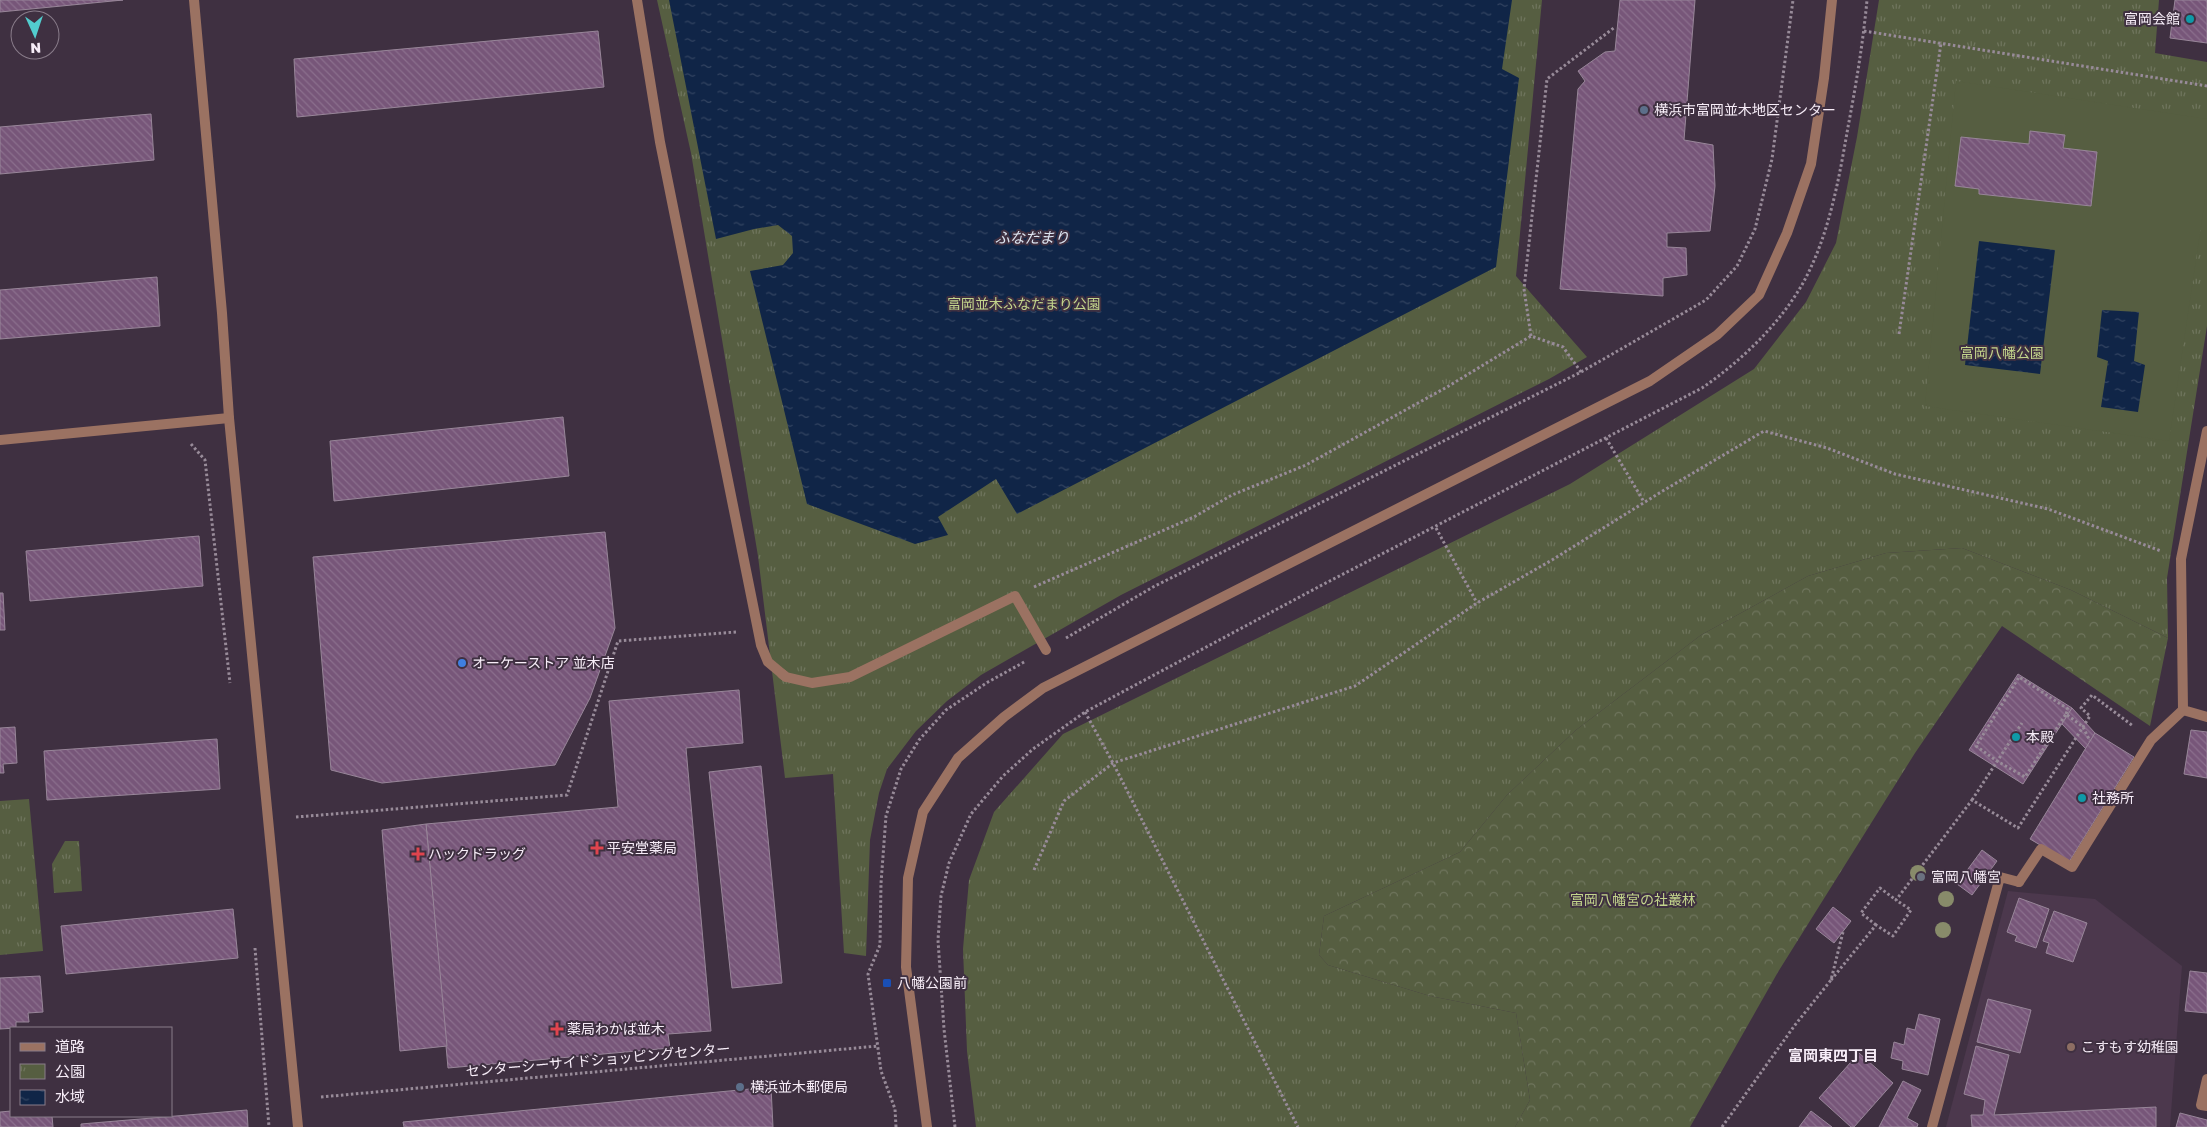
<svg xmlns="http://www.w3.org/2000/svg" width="2207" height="1127" font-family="'Golos Text','Noto Sans JP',sans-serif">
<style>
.built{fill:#4c384d}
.forest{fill:url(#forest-crowns)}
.park{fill:url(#park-tufts)}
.garden{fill:#565e41}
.water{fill:url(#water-ripples)}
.building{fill:url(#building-back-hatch);stroke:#988699}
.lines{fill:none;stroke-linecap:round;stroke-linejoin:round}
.path{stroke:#988b99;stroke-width:3;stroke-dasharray:2.5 2.5;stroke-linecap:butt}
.service{stroke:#9b7262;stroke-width:10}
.pedestrian{stroke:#9b7262;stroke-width:10}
.minor{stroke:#9b7262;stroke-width:10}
.tertiary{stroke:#9b7262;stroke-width:10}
.tree{fill:#888b6a}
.culture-dot{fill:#0f9aa8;stroke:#3f3041;stroke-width:2}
.service-dot{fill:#5c6f8a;stroke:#3f3041;stroke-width:2}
.shop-dot{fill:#3f7fe0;stroke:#3f3041;stroke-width:2}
.health-dot{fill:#e0444e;stroke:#3f3041;stroke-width:2}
.worship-dot{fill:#6b7280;stroke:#3f3041;stroke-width:2}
.transit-dot{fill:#1a4fb4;stroke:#3f3041;stroke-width:2}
.education-dot{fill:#8d6e63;stroke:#3f3041;stroke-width:2}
.labels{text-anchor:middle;stroke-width:4;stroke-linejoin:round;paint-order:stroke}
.poi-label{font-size:14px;fill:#f7edf8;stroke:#3f3041;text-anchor:start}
.park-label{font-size:14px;fill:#c3d58c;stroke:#3f3041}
.street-label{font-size:14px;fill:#f7edf8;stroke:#3f3041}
.water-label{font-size:15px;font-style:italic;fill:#dde5f2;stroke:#3f3041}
.neighbourhood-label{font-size:15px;font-weight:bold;fill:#f7edf8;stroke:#3f3041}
</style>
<defs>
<pattern id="forest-crowns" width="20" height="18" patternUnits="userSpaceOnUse" patternTransform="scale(1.25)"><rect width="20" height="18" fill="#565e41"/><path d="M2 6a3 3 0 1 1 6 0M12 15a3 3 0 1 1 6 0" fill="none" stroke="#6f755d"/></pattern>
<pattern id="park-tufts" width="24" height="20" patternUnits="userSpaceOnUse" patternTransform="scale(1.25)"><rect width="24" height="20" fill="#565e41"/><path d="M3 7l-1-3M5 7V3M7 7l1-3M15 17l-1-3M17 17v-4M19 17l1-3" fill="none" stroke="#6f755d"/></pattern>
<pattern id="water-ripples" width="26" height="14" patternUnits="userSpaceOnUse" patternTransform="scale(1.25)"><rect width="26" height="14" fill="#102547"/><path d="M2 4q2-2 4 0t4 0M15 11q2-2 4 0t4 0" fill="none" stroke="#344562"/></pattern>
<pattern id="building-back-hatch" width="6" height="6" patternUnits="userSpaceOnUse" patternTransform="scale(1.25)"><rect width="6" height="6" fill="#775679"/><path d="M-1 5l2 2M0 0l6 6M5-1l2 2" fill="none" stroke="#8b6f8d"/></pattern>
</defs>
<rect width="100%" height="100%" fill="#3f3041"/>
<polygon class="built" points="2008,891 2095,899 2182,966 2170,1127 1946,1127"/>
<polygon class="forest" points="1962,548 2071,590 2168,638 2150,726 2002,626 1915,753 1778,972 1690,1127 1515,1127 1530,1100 1516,1013 1430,996 1328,965 1319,955 1324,916 1460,852 1507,795 1576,730 1701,635 1808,576 1886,553"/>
<g class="park">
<polygon points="657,0 1542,0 1516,276 1587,357 1549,379 1121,595 981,675 947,701 916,731 887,769 879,793 870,840 866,956 844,953 833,774 785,778 758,556 691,153"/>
<polygon points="1879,0 2159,0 2155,53 2207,62 2207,326 2167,578 2168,638 2071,590 1962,548 1886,553 1808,576 1701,635 1576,730 1507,795 1460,852 1324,916 1319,955 1328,965 1430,996 1516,1013 1530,1100 1515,1127 976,1127 967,1051 963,949 969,880 994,812 1063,734 1570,484 1754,369 1806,302 1836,243 1857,137"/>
<polygon points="29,799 43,951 0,955 0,801"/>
<polygon points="65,841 79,841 82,891 54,893 52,864"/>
</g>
<polygon class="garden" points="1956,81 2207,119 2207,186 2169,441 1925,406"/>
<g class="water">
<polygon points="669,0 1512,0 1502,69 1519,78 1496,267 1017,514 996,479 938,517 948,535 915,544 807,504 750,271 783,265 793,253 792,236 778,225 754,229 716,239"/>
<polygon points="1979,241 2055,250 2040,374 1965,365"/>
<polygon points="2102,310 2139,312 2134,361 2145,365 2138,412 2101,407 2108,361 2097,357"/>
</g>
<g class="building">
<polygon points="0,0 123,0 0,12"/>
<polygon points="1620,0 1695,0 1684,140 1713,145 1715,186 1710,231 1667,233 1667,247 1686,248 1687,275 1663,278 1663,296 1560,289 1578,89 1585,81 1578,71 1605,52 1615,51"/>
<polygon points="2175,0 2207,0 2207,43 2170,38"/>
<polygon points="598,31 604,87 297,117 294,59"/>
<polygon points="151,114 154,160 0,174 0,127"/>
<polygon points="2030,131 2065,135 2063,148 2097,152 2091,206 1979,194 1979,189 1955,186 1961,137 2029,144"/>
<polygon points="157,277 160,326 0,339 0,290"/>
<polygon points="563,417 569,476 334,501 330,441"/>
<polygon points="605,532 615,628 590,698 555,765 382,783 331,770 313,557"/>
<polygon points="199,536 203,586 30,601 26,551"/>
<polygon points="0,593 3,593 5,630 0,630"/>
<polygon points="2018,674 2072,708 2023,784 1969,750"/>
<polygon points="739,690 743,743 686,748 711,1031 668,1034 670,1048 448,1068 426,824 618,807 609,701"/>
<polygon points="2072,708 2095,733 2086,749 2062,724"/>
<polygon points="15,727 17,763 3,764 4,773 0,773 0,728"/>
<polygon points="2191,730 2207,732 2207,778 2184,774"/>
<polygon points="2095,733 2134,757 2069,862 2030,839"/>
<polygon points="217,739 220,789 47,800 44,751"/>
<polygon points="761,766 782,983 732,988 709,772"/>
<polygon points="426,824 447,1046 400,1051 382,830"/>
<polygon points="1982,850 1997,861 1972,895 1957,884"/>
<polygon points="2019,898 2049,909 2036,948 2015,941 2017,936 2007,932"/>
<polygon points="1833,907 1851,921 1834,943 1816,929"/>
<polygon points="233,909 238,958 66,974 61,926"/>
<polygon points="2054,911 2087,923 2073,962 2046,953 2049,943 2043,941"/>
<polygon points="2190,971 2207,973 2207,1013 2185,1011"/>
<polygon points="40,976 43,1012 28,1013 29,1022 16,1022 16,1028 0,1029 0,978"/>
<polygon points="1988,999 2031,1010 2020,1053 1977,1042"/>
<polygon points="1919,1014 1940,1019 1928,1075 1902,1069 1903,1061 1891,1058 1894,1042 1904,1045 1907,1028 1915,1030"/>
<polygon points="1976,1046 2009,1055 1994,1115 2156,1107 2156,1127 1972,1127 1971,1115 1983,1115 1985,1100 1964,1094"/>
<polygon points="1859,1053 1893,1083 1854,1127 1851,1127 1819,1098"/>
<polygon points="1903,1081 1921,1090 1907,1118 1918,1124 1917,1127 1879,1127"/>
<polygon points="771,1087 773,1127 404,1127 403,1122"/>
<polygon points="247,1110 248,1127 81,1127 81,1124"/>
<polygon points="11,1111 11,1116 52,1116 53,1127 0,1127 0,1112"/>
<polygon points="1811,1111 1832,1127 1799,1127"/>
<polygon points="2180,1113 2207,1120 2207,1127 2176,1127"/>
</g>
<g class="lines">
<g class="path">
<polyline points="1864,31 2207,86"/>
<polyline points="1899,334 1941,43"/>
<polyline points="1531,336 1524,289 1547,79 1615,27"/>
<polyline points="1606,438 1644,502"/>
<polyline points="191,444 205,460 230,683"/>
<polyline points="1436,528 1477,603"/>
<polyline points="1034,587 1194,517 1232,495 1306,465 1447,387 1531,336 1563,347 1581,372"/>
<polyline points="1066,638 1153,587 1581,372 1706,300 1737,266 1755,229 1772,159 1793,0"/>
<polyline points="1085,712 1113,763 1298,1127"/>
<polyline points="2066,714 2068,709 2019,677 1976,746 1997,761 2025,777 2066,714 2083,727 2090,741"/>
<polyline points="1972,800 2022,723"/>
<polyline points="296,817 567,795 618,641 736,632"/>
<polyline points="1034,870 1064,801 1113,763 1355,686 1477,603 1552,560 1661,492 1764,431 1827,448 1895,474 2048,509 2161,551"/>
<polyline points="1876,925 1861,913 1880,888 1896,900"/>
<polyline points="255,948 269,1127"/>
<polyline points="1831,980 1876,925 1893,936 1911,910 1896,900 1972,800 2018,828 2090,716 2081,708 2092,695 2133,726"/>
<polyline points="321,1097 878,1046"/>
<polyline points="896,1127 895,1109 881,1071 868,974 880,945 881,883 886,816 901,769 919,740 946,710 988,682 1026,661"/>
<path d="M955,1127L944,1029L938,940L941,896L949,863L971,814L1003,776L1033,749L1085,712L1322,585L1702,388C1741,361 1779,325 1803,283C1829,236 1839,179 1848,127C1856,85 1863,43 1867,0"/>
<polyline points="1722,1127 1795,1025 1831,980 1843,932"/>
</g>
<polyline class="service" points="2019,882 2041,849 2072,867 2151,740 2183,710"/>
<g class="pedestrian">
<polyline points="637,0 660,142 761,645 768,662 786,677"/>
<polyline points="782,674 786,677 812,683 850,677 1015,596 1046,650"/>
</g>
<g class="minor">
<polyline points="194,0 222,313 229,418 298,1127"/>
<polyline points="2207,431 2181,559 2183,710 2207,717"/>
<polyline points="0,440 229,418"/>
<polyline points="2207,1079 2201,1105 2207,1106"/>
<polyline points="1932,1127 2000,877 2019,882"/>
</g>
<polyline class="tertiary" points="927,1127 906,967 908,878 923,812 958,758 1004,717 1043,688 1650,381 1717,335 1759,295 1787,233 1811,164 1824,78 1832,0"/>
</g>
<g class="tree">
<circle cx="1918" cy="873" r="8"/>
<circle cx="1946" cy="899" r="8"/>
<circle cx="1943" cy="930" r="8"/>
</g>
<g class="culture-dot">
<circle cx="2190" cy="19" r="5"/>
<circle cx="2016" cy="737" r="5"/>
<circle cx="2082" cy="798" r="5"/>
</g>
<g class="service-dot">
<circle cx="1644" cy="110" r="5"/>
<circle cx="740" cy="1087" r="5"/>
</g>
<circle class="shop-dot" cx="462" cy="663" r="5"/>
<g class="health-dot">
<path d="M594.5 840.5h5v5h5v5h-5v5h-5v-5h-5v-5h5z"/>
<path d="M415.5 846.5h5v5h5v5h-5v5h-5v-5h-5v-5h5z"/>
<path d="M554.5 1021.5h5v5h5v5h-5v5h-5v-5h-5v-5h5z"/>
</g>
<circle class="worship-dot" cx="1921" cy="877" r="5"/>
<rect class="transit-dot" x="882" y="978" width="10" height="10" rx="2.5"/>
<circle class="education-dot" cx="2071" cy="1047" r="5"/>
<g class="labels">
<g class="poi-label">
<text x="2180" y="24" text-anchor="end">富岡会館</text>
<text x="1654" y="115">横浜市富岡並木地区センター</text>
<text x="472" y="668">オーケーストア 並木店</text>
<text x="2026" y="742">本殿</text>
<text x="2092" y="803">社務所</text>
<text x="607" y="853">平安堂薬局</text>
<text x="428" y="859">ハックドラッグ</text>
<text x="1931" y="882">富岡八幡宮</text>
<text x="897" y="988">八幡公園前</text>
<text x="567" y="1034">薬局わかば並木</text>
<text x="2081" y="1052">こすもす幼稚園</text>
<text x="750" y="1092">横浜並木郵便局</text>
</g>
<g class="park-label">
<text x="1024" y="309">富岡並木ふなだまり公園</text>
<text x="2002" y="358">富岡八幡公園</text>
<text x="1633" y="905">富岡八幡宮の社叢林</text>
</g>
<g class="street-label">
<text transform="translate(598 1060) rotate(-5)" y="5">センターシーサイドショッピングセンター</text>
</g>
<g class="water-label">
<text x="1032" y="243">ふなだまり</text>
</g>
<g class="neighbourhood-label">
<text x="1833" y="1061">富岡東四丁目</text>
</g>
</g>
<rect x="10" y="1027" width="162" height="90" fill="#3f3041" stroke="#897c8a"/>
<rect x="20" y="1043" width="25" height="8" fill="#9b7262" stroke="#897c8a"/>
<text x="55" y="1052" font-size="15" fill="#f7edf8">道路</text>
<rect x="20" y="1064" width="25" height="15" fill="url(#park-tufts)" stroke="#897c8a"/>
<text x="55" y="1077" font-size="15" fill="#f7edf8">公園</text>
<rect x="20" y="1090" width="25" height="15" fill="url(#water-ripples)" stroke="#897c8a"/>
<text x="55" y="1102" font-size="15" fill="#f7edf8">水域</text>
<g transform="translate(35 35) rotate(177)"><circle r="24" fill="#3f3041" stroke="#897c8a"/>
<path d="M0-4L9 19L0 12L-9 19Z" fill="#52cdce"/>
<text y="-8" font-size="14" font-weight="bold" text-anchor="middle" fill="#f7edf8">N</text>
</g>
</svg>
